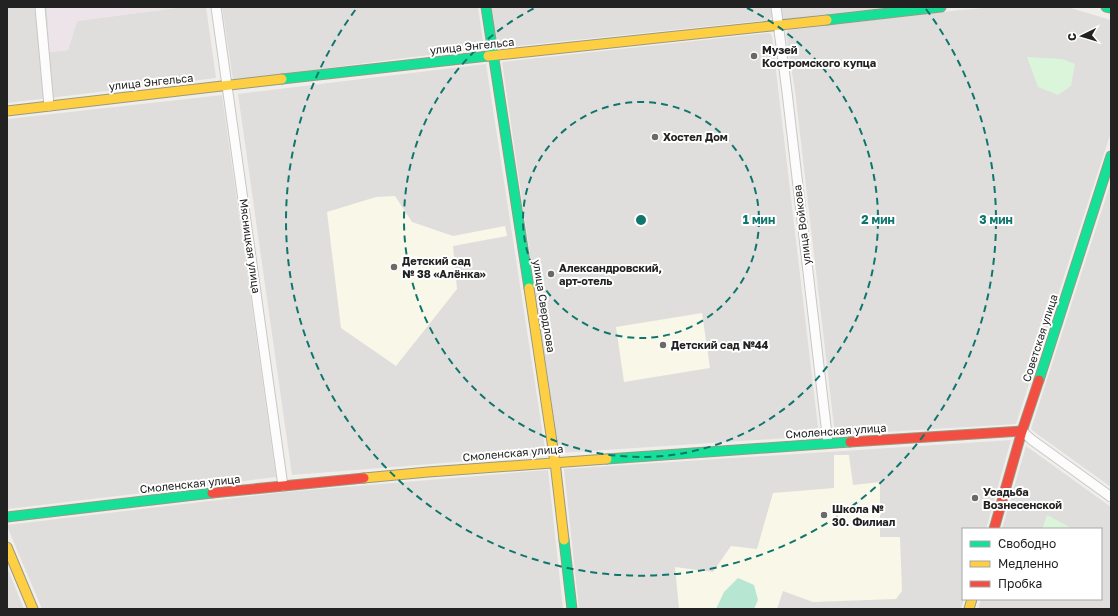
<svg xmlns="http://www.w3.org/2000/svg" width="1118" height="616" font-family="'Golos Text',sans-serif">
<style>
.residential{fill:#dfdedc}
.industrial{fill:#ede4e9}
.education{fill:#f8f7e8}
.park{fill:#daf5da}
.pitch{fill:#b7e6d2}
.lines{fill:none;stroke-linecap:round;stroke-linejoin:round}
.street-casing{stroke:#c9c8c7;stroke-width:11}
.fast-casing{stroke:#999a82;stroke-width:11}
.slow-casing{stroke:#999a82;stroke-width:11}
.jam-casing{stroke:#999a82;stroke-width:11}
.street{stroke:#fdfcfc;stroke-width:9}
.fast{stroke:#16e098;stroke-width:9}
.slow{stroke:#ffcf43;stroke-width:9}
.jam{stroke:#f24e42;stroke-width:9}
.ring{fill:none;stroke:#0f766e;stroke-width:2;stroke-dasharray:7 5}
.poi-dot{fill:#6a6968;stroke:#fff;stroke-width:1.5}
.labels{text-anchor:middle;stroke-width:4;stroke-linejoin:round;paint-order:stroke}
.street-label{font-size:11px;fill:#222;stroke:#fff}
.poi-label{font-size:11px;font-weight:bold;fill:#222;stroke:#fff;text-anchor:start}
.centre{fill:#0f766e;stroke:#fff;stroke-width:2}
.ring-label{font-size:12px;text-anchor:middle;font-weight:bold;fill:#0f766e;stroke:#fff;stroke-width:4;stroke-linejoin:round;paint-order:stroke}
</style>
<rect width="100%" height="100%" fill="#f0eeeb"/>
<g class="residential">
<polygon points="7,7 47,7 50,52 68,50 77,21 183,7 206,7 216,78 7,103"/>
<polygon points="222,7 478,7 484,48 233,80"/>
<polygon points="492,7 773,7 774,16 768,20 498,48"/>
<polygon points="781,7 891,7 786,19 783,19 782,16"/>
<polygon points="996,7 1067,7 1111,20 1111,132 1016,424 835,435 795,91 786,35 786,32 789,30 960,10"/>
<polygon points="768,33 771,34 772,37 819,436 559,453 502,62"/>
<polygon points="486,64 546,455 292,475 238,94"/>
<polygon points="222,95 276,477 7,509 7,119"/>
<polygon points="1111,182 1111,487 1037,434 1031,429"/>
<polygon points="1011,440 986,529 963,529 963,599 964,599 961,609 579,609 564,469"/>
<polygon points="1026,446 1111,507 1111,609 978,609 981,599 1101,599 1101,529 1002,529"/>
<polygon points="548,470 563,609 42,609 7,526 7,525 286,492"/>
<polygon points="7,567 24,609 7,609"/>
</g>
<polygon class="industrial" points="47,7 183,7 77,21 68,50 50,52"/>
<g class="education">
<polygon points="395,196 412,222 453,236 505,226 507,236 453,246 457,289 396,366 341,328 327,212 376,197"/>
<polygon points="702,313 710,368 624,382 616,327"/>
<polygon points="834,455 849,455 853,485 880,482 880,537 900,537 902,591 896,599 813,602 783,591 777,609 679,609 675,567 713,572 731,546 757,549 773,493 834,488"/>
</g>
<g class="park">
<polygon points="1027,57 1062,59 1075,64 1071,86 1058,95 1038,87"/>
<polygon points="1047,515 1073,529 1042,529"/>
</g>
<polygon class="pitch" points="738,578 754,585 758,600 754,609 716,609 724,592"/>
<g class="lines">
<defs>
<g id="street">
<polyline points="40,7 49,106"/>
<polyline points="216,7 283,486"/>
<polyline points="776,7 787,92 828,443"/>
<polyline points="1022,431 1032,440 1111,497"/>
</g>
<g id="fast">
<polyline points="486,7 529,288"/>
<polyline points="1106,7 1111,8"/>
<polyline points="827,20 941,7"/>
<polyline points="282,79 488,56"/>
<polyline points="1039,380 1111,156"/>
<polyline points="607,459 850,442"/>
<polyline points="7,517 212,493"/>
<polyline points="564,540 572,609"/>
</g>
<g id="slow">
<polyline points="488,56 827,20"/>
<polyline points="7,111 282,79"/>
<polyline points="529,288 555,462 564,540"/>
<polyline points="364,478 428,472 607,459"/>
<polyline points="7,547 33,609"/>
<polyline points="969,609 972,599"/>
</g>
<g id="jam">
<polyline points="850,442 1022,431"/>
<polyline points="212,493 364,478"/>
<polyline points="994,529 1022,431 1039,380"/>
</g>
</defs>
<use href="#street" class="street-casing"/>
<use href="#fast" class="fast-casing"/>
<use href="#slow" class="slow-casing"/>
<use href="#jam" class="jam-casing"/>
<use href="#street" class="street"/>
<use href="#fast" class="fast"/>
<use href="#slow" class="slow"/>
<use href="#jam" class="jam"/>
</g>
<g class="ring">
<circle cx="641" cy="220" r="118"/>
<path d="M747 8A237 237 0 1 1 535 8"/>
<path d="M926 9A355 355 0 1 1 356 9"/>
</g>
<g class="poi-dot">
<circle cx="754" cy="56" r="4"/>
<circle cx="655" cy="137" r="4"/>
<circle cx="394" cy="267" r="4"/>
<circle cx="551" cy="274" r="4"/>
<circle cx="663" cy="345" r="4"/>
<circle cx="975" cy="498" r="4"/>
<circle cx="824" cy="515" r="4"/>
</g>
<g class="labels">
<g class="street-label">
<text transform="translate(472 46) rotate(-6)" y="4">улица Энгельса</text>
<text transform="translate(151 82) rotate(-6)" y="4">улица Энгельса</text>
<text transform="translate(802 225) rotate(-97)" y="4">улица Войкова</text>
<text transform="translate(250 246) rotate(82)" y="4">Мясницкая улица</text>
<text transform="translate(544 306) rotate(81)" y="4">улица Свердлова</text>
<text transform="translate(1040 338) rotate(-72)" y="4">Советская улица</text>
<text transform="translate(836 431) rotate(-4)" y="4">Смоленская улица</text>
<text transform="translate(513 453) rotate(-5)" y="4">Смоленская улица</text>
<text transform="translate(190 484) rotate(-6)" y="4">Смоленская улица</text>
</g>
<g class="poi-label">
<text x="762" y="54">Музей<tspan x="762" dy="13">Костромского купца</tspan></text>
<text x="663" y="141">Хостел Дом</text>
<text x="402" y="265">Детский сад<tspan x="402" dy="13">№ 38 «Алёнка»</tspan></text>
<text x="559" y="272">Александровский,<tspan x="559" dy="13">арт-отель</tspan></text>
<text x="671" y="349">Детский сад №44</text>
<text x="983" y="496">Усадьба<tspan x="983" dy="13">Вознесенской</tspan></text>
<text x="832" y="513">Школа №<tspan x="832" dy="13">30. Филиал</tspan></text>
</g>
</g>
<circle cx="641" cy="220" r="6" class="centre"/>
<g class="ring-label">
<text x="759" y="224">1 мин</text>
<text x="878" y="224">2 мин</text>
<text x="996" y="224">3 мин</text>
</g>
<rect width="1118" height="616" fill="none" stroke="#222222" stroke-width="16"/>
<rect x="962" y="528" width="140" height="72" fill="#ffffff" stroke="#a7a7a7"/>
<rect x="970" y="541" width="20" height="6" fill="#16e098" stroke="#a7a7a7"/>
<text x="998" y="548" font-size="12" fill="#222222">Свободно</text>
<rect x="970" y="561" width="20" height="6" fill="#ffcf43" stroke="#a7a7a7"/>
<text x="998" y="568" font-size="12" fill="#222222">Медленно</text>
<rect x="970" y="581" width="20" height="6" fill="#f24e42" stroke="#a7a7a7"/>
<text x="998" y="588" font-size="12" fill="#222222">Пробка</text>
<g transform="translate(1082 36) rotate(265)" stroke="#ffffff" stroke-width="3" paint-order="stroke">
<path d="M0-3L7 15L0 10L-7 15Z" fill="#222222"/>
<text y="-6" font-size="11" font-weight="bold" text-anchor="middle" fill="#222222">С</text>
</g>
</svg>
